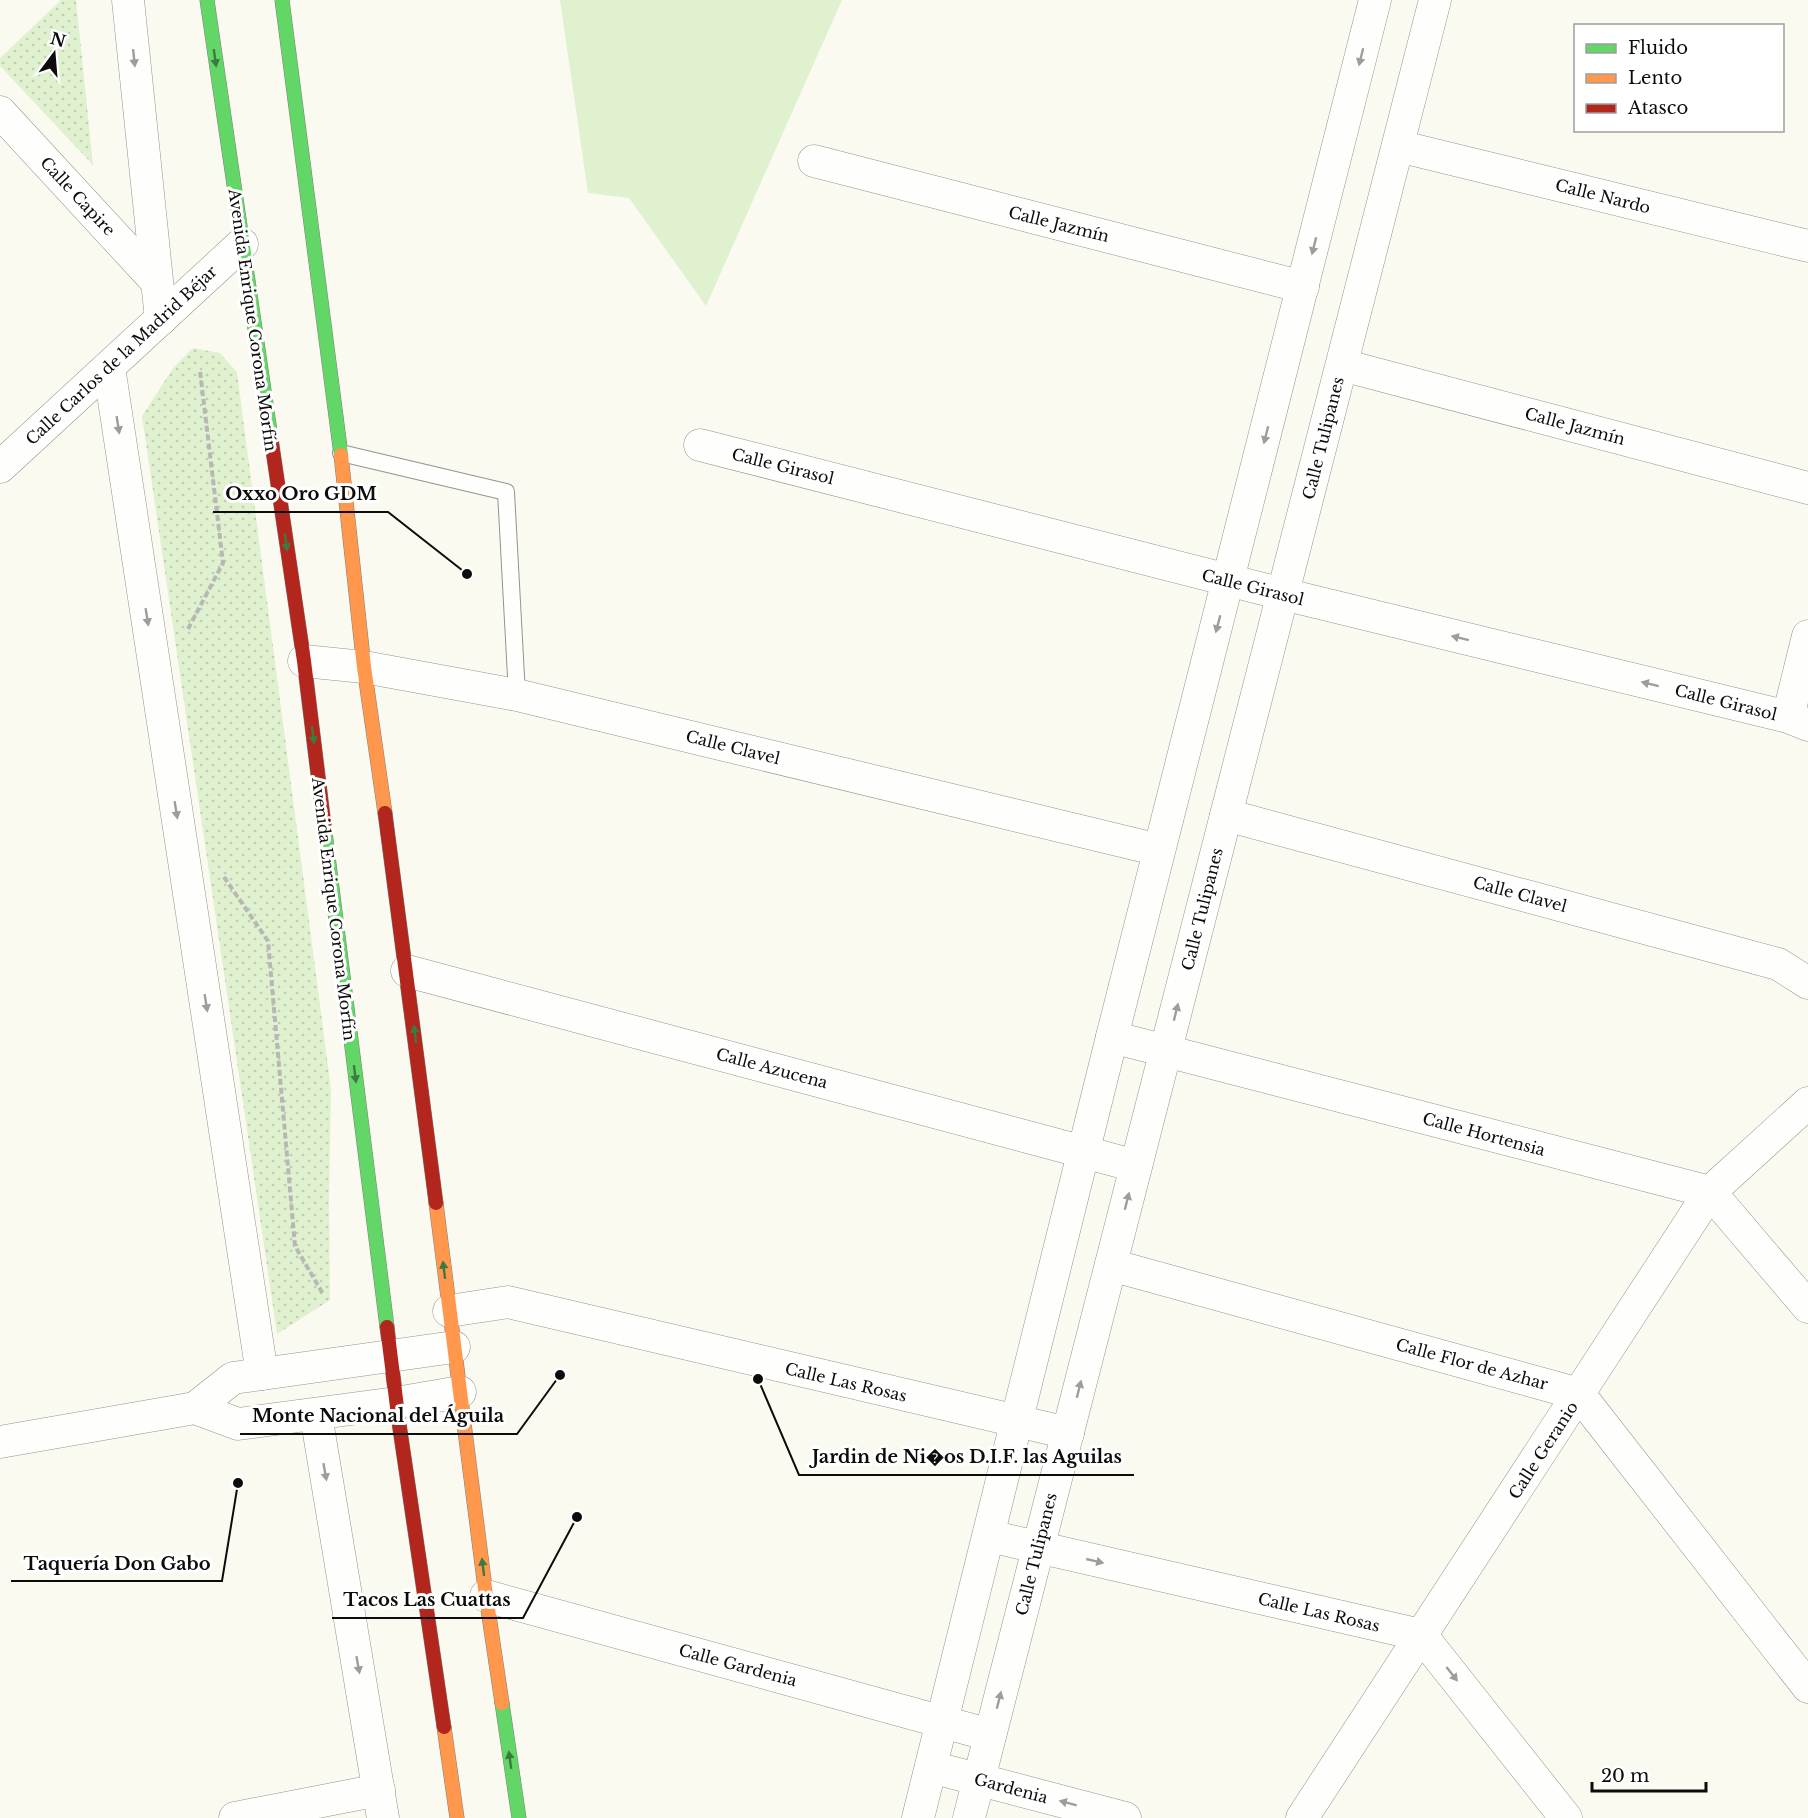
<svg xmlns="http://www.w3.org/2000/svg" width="1808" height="1818" font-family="'Libre Baskerville',serif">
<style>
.grass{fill:#e0f1d0}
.garden{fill:url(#garden-dots)}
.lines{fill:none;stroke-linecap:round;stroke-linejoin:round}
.lane-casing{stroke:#94938f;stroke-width:18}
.street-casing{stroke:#94938f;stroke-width:33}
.fast-casing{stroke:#81807c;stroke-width:15}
.slow-casing{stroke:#81807c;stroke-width:15}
.jam-casing{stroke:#81807c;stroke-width:15}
.path{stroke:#b7b7b5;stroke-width:4;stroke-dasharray:6 3;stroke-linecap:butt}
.lane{stroke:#fefefd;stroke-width:16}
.street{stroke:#fefefd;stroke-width:32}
.fast{stroke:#63d668;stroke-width:14}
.slow{stroke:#ff974d;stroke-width:14}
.jam{stroke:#b3261e;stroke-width:14}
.oneway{fill:#9d9d9d}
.oneway2{fill:#3c7b3f}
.labels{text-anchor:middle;stroke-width:6;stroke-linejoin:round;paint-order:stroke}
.street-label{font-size:16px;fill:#0c0c0c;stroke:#fff}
.leader{fill:none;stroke:#0c0c0c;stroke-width:2}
.callout-dot{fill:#0c0c0c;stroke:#fff;stroke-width:2}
.callout-label{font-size:18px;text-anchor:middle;font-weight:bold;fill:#0c0c0c;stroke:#fff;stroke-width:6;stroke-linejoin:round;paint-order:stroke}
</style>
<defs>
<pattern id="garden-dots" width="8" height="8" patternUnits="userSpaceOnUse" patternTransform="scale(1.5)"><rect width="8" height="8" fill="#e0f1d0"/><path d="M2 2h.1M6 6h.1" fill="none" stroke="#bfcdb1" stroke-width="1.8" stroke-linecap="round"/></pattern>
</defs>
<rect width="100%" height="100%" fill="#fbfaf0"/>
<polygon class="grass" points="560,0 842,0 706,306 629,198 588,193"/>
<g class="garden">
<polygon points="61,0 76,0 93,165 0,66 0,58"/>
<polygon points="193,348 220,353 237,372 331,1089 329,1197 330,1300 277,1334 142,416 174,367"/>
</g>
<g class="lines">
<defs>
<polyline id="lane" points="341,453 506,492 517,695"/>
<g id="street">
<polyline points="128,0 161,319"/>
<polyline points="0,112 156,281"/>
<polyline points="1398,146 1808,246"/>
<polyline points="814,161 1303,287"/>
<polyline points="1342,365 1808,488"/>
<polyline points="109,367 262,1374"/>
<polyline points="700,445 1283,594 1788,717 1808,725"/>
<polyline points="0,467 242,244"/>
<polyline points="304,661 364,667 517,695 1159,850"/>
<polyline points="1788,717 1808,636"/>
<polyline points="1226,815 1778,964 1808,983"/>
<polyline points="407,971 1136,1166"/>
<polyline points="1112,1037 1710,1192 1808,1307"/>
<polyline points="1111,1265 1579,1394 1808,1687"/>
<polyline points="449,1311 508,1302 1068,1433"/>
<polyline points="195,1408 233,1378 454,1347"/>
<polyline points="316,1415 383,1818"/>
<polyline points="0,1442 195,1408 238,1424 396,1403 460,1392"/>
<polyline points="989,1536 1421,1635 1566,1818"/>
<polyline points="486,1596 990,1735"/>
<polyline points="931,1767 1125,1818"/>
<polyline points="235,1818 379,1790"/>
<polyline points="918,1818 1112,1037 1375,0"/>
<polyline points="969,1818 1435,0"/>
<polyline points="1302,1818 1710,1192 1808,1103"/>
</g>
<g id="fast">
<polyline points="207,0 271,438"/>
<polyline points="282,0 341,455"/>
<polyline points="324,824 387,1327"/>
<polyline points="502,1703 519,1818"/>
</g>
<g id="slow">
<polyline points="341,455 364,667 385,813"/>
<polyline points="436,1203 486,1596 502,1703"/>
<polyline points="444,1727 457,1818"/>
</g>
<g id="jam">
<polyline points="271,438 304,661 324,824"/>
<polyline points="385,813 436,1203"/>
<polyline points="387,1327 399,1423 444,1727"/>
</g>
</defs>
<use href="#lane" class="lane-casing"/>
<use href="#street" class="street-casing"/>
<use href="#fast" class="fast-casing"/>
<use href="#slow" class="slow-casing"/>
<use href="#jam" class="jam-casing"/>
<g class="path">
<polyline points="188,629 223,563 200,371"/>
<polyline points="224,877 268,941 295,1246 323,1294"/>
</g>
<use href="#lane" class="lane"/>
<use href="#street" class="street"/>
<use href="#fast" class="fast"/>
<use href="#slow" class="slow"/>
<use href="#jam" class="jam"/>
</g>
<defs><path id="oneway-solid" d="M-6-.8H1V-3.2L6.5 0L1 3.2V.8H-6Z" transform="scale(1.5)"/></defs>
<g class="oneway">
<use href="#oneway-solid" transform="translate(1361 57) rotate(104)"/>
<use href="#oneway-solid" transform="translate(134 58) rotate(84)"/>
<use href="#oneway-solid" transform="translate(1314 246) rotate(104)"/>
<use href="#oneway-solid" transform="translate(118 425) rotate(81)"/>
<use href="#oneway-solid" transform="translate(1266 435) rotate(104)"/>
<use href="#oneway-solid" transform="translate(147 617) rotate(81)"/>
<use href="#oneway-solid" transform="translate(1218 624) rotate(105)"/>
<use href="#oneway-solid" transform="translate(1460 638) rotate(-166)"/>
<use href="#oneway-solid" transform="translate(1650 684) rotate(-166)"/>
<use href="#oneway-solid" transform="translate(176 810) rotate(81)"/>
<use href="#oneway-solid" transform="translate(206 1003) rotate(81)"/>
<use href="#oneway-solid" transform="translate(1176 1012) rotate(-76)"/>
<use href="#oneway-solid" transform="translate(1127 1201) rotate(-76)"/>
<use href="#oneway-solid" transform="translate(1079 1389) rotate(-76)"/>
<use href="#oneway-solid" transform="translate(325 1472) rotate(80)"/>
<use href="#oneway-solid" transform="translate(1095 1561) rotate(13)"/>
<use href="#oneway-solid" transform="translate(358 1665) rotate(80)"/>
<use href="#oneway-solid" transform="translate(1452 1674) rotate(52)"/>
<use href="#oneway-solid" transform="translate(999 1700) rotate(-76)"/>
<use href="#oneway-solid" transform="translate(1068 1803) rotate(-165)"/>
</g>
<g class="oneway2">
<use href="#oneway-solid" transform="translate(215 58) rotate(82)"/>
<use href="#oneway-solid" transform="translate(286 542) rotate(82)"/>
<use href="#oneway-solid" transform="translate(313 735) rotate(83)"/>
<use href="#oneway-solid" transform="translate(415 1034) rotate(-97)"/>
<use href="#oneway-solid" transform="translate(355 1074) rotate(83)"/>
<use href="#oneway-solid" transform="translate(444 1270) rotate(-97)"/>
<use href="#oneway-solid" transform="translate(483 1567) rotate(-97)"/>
<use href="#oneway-solid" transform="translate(510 1760) rotate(-98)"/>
</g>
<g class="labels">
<g class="street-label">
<text transform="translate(78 196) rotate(47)" y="6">Calle Capire</text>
<text transform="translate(1603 196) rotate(14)" y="6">Calle Nardo</text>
<text transform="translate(1059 224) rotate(14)" y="6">Calle Jazmín</text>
<text transform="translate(253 320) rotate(82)" y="6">Avenida Enrique Corona Morfín</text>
<text transform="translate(121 355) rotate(-43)" y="6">Calle Carlos de la Madrid Béjar</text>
<text transform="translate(1575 426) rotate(15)" y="6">Calle Jazmín</text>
<text transform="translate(1323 438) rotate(-76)" y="6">Calle Tulipanes</text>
<text transform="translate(783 466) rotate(14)" y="6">Calle Girasol</text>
<text transform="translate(1253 587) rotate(14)" y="6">Calle Girasol</text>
<text transform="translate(1726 702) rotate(14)" y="6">Calle Girasol</text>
<text transform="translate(733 747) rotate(14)" y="6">Calle Clavel</text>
<text transform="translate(1520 894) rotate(15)" y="6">Calle Clavel</text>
<text transform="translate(334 909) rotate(83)" y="6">Avenida Enrique Corona Morfín</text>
<text transform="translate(1202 909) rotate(-76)" y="6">Calle Tulipanes</text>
<text transform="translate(772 1068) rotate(15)" y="6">Calle Azucena</text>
<text transform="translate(1484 1134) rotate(15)" y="6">Calle Hortensia</text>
<text transform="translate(1472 1364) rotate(15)" y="6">Calle Flor de Azhar</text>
<text transform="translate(846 1382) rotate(13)" y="6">Calle Las Rosas</text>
<text transform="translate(1543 1450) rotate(-57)" y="6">Calle Geranio</text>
<text transform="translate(1036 1554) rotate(-76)" y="6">Calle Tulipanes</text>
<text transform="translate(1319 1612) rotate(13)" y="6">Calle Las Rosas</text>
<text transform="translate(738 1665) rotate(15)" y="6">Calle Gardenia</text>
<text transform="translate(1011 1788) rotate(15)" y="6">Gardenia</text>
</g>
</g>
<path class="leader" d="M467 574L388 512H213M560 1375L517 1434H240M758 1379L799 1475H1134M238 1483L222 1581H11M577 1517L523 1618H332"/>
<g class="callout-dot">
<circle cx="467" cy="574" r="6"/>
<circle cx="560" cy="1375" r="6"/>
<circle cx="758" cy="1379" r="6"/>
<circle cx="238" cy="1483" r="6"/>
<circle cx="577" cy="1517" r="6"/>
</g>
<g class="callout-label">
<text x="301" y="500">Oxxo Oro GDM</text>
<text x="378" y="1422">Monte Nacional del Águila</text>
<text x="967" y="1463">Jardin de Ni�os D.I.F. las Aguilas</text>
<text x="117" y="1570">Taquería Don Gabo</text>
<text x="427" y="1606">Tacos Las Cuattas</text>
</g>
<rect x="1574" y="24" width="210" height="108" fill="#ffffff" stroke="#9e9e9e" stroke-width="1.5"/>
<rect x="1586" y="44" width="30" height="9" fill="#63d668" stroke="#9e9e9e" stroke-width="1.5"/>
<text x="1628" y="54" font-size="18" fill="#0c0c0c">Fluido</text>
<rect x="1586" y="74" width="30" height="9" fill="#ff974d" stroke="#9e9e9e" stroke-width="1.5"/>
<text x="1628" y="84" font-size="18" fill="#0c0c0c">Lento</text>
<rect x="1586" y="104" width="30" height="9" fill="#b3261e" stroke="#9e9e9e" stroke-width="1.5"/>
<text x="1628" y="114" font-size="18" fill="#0c0c0c">Atasco</text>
<g transform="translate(54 54) rotate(16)" stroke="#ffffff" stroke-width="4.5" paint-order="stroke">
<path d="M0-4.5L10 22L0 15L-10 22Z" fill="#0c0c0c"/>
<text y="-9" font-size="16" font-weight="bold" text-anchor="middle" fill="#0c0c0c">N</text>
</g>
<path d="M1592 1782v9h114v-9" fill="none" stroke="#0c0c0c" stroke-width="3"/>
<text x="1601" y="1782" font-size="18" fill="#0c0c0c" stroke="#ffffff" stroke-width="4.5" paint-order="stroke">20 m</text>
</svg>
